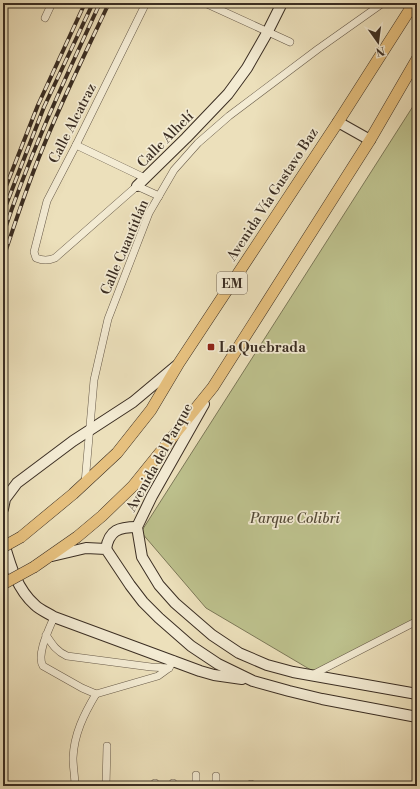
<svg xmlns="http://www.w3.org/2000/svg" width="420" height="789" font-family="'Libre Bodoni',serif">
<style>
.green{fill:#bdc18d;stroke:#7c7858}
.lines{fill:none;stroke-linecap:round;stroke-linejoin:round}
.street-casing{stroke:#675a49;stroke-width:8}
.secondary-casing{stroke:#3b2e23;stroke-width:12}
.primary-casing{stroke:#3b2e23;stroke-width:12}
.street{stroke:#f3ebd3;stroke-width:7}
.secondary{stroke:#f3ebd3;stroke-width:10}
.primary{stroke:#e6c07e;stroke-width:11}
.rail-casing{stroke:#3b2e23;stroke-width:4}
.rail{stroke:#f3ebd3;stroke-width:2.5;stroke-dasharray:8;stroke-linecap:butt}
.primary-bridge-casing{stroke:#3b2e23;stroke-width:12;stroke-linecap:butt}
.primary-bridge{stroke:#e6c07e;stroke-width:11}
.poi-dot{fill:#8f2418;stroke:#f3ebd3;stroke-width:1.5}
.labels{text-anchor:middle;stroke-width:3.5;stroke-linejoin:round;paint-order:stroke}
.shield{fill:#f3ebd3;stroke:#726758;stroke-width:1}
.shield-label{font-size:13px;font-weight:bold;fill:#3b2e23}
.street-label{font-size:14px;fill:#3b2e23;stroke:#f3ebd3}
.poi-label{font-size:14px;font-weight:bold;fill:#3b2e23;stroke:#f3ebd3;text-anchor:start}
.park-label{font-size:14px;font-style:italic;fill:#554b38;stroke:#f3ebd3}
</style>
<rect width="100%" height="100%" fill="#ece0bb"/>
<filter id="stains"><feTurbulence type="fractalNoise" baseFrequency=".005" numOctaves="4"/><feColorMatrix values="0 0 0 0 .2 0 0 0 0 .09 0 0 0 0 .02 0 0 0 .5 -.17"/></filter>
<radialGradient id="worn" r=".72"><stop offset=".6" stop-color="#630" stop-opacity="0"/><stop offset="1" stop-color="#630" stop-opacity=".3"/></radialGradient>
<polygon class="green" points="417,100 417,619 316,673 206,608 141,532"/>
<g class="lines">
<defs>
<g id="street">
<path d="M146,3L76,145L47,201L34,252L36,258C43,261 48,261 55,258L137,186L159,196"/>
<polyline points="205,3 290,42"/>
<polyline points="45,18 52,3"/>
<polyline points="76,145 145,178"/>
<polyline points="85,483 94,380 108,319 149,213 174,170 198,143 229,116 318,49 383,3"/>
<path d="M54,617C49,629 36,655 43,666L82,688L96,694L158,676L169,668L174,660"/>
<path d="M46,635C52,644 56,651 67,656L151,667L169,668"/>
<polyline points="312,675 417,621"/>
<polyline points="196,775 196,786"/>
<polyline points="216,776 216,786"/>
<polyline points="155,783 155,786"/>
<polyline points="173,783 173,786"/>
<polyline points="251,784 251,786"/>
<path d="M75,786C75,777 73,767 73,758C74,734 84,714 96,694"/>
<polyline points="106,786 107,746"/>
</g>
<g id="secondary">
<polyline points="338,122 370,140"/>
<polyline points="137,186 186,138 228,94 247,68 267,33 282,3"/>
<polyline points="204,404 152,496 137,527 142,557 159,585 175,603 212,635 239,653 267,665 293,672 417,694"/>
<polyline points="3,509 5,499 17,483 73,441 133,402 176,366"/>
<path d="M3,540C10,564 16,588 35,605C40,610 48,613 54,617L200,671L214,675L242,679"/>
<path d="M106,549C109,530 119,527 137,527"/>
<polyline points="52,556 86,548 106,549 130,585 143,602 159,618 191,646 218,664 253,681 289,691 322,699 417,717"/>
</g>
<g id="primary">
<polyline points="21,537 73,494 117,453 151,410 179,363 338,122 414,3"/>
<polyline points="34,567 77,537 102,516 133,486 213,387 370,140 417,59"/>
</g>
</defs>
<use href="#street" class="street-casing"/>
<use href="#secondary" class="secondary-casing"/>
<use href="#primary" class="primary-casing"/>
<use href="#street" class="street"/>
<use href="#secondary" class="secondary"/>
<use href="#primary" class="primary"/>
<defs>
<g id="rail">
<polyline points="3,194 38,105 85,3"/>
<polyline points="3,213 44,107 93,3"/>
<path d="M3,235C29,155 65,79 100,3"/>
<path d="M3,259C15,223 27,186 42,150C62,100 86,52 109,3"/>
</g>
</defs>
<use href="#rail" class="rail-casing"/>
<use href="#rail" class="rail"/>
<defs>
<g id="primary-bridge">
<polyline points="3,547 21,537"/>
<polyline points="3,584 34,567"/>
</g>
</defs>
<use href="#primary-bridge" class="primary-bridge-casing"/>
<use href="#primary-bridge" class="primary-bridge"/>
</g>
<rect class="poi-dot" x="207" y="343" width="8" height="8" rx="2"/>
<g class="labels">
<rect class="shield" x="217" y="272" width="30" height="22" rx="3"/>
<g class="shield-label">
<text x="232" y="288">EM</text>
</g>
<g class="street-label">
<text transform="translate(72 123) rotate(-63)" y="5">Calle Alcatraz</text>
<text transform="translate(165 139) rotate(-45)" y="5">Calle Alhelí</text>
<text transform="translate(272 194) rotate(-57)" y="5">Avenida Vía Gustavo Baz</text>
<text transform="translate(124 247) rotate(-67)" y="5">Calle Cuautitlán</text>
<text transform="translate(159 457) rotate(-61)" y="5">Avenida del Parque</text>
</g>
<g class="poi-label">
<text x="219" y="352">La Quebrada</text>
</g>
<g class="park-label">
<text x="295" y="523">Parque Colibri</text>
</g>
</g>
<rect width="420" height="789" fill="none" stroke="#ece0bb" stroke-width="16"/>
<rect x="4" y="4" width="412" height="781" fill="none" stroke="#3b2e23" stroke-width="2"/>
<rect x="8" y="8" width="404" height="773" fill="none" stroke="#3b2e23"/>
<g transform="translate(378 42) rotate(166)" stroke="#f3ebd3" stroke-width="3" paint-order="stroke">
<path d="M0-3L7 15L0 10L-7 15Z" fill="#3b2e23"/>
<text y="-6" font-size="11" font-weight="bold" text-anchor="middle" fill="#3b2e23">N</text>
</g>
<rect width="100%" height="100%" filter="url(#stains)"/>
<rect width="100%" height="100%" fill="url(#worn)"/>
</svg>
